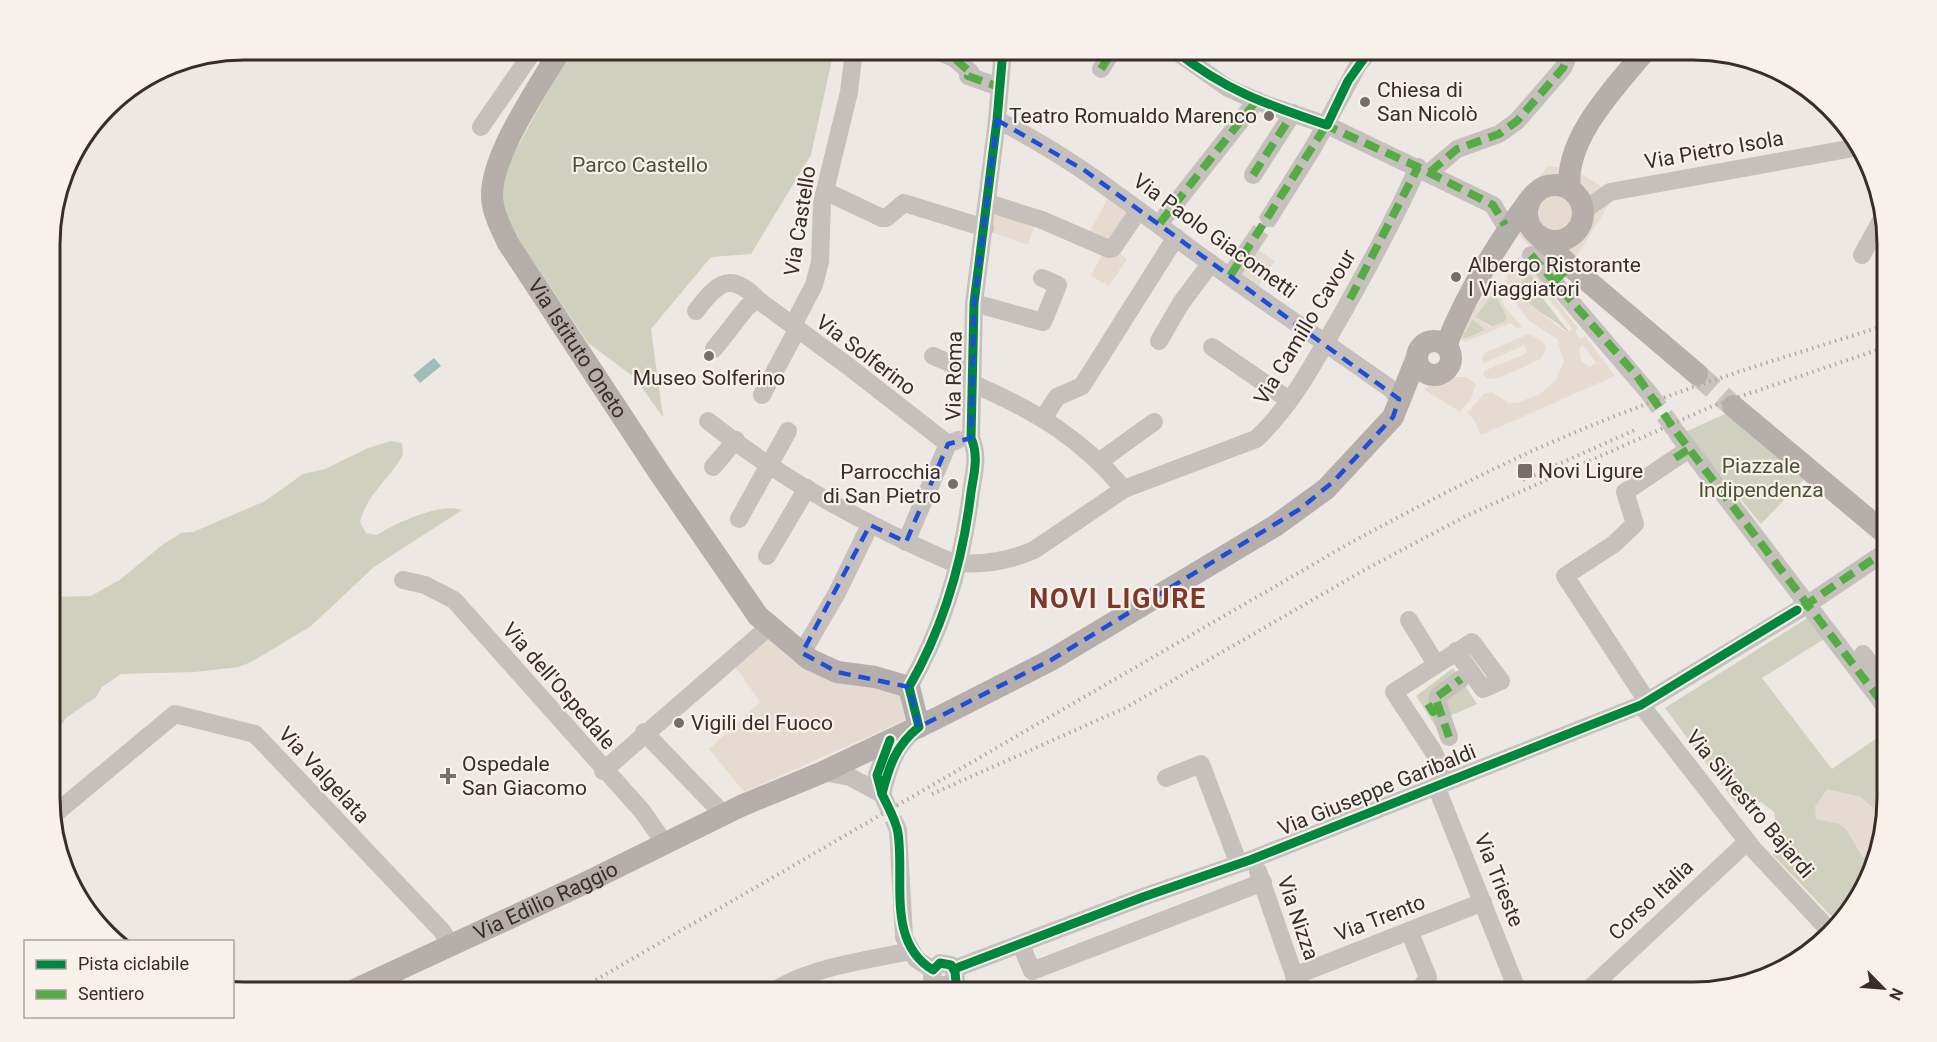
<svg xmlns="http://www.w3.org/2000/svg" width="1937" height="1042" font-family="Roboto,sans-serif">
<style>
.green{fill:#cfd1be}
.plaza{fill:#e6dbd1;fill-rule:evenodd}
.water{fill:#a1bdba}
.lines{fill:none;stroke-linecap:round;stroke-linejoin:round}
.minor-tunnel{stroke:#c9c3be;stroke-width:18;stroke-dasharray:18 9;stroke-linecap:butt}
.major-tunnel{stroke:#c9c3be;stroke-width:22;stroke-dasharray:22 11;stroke-linecap:butt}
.minor{stroke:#c6c0bc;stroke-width:18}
.major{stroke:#b5aeab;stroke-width:22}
.rail{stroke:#aea9a6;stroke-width:4;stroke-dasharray:1.5 4.5;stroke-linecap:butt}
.quiet{stroke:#55ab44;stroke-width:8;stroke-dasharray:15 8;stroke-linecap:butt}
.cycleway-casing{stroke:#f8f1eb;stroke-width:13}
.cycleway{stroke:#00873e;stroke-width:9}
.marked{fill:none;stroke:#1d4ed8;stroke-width:4.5;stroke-dasharray:12 8;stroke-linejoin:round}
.poi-dot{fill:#776e6b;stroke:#f8f1eb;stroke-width:2}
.labels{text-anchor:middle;stroke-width:4.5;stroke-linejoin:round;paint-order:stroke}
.poi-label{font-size:21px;fill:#372d2a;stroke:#f8f1eb;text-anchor:start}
.street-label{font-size:21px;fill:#372d2a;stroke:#f8f1eb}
.park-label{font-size:21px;fill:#495330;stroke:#f8f1eb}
.district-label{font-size:27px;font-weight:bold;letter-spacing:1.5px;fill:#7e372b;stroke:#f8f1eb}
.rim{fill:none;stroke:#372d2a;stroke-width:3}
</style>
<rect width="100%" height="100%" fill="#ede8e3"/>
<g class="green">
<polygon points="571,50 834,50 811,155 751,254 711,257 651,329 663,417 634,377 588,343 508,223 501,199 508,164"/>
<path d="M1530,273L1535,280L1531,283L1569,332C1563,330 1560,324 1554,321C1539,311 1503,292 1530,273Z"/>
<polygon points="1494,292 1507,317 1506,321 1493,327 1475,317"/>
<polygon points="1473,319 1485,330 1465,339 1462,336"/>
<polygon points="1732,411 1806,477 1761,524 1685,432"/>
<path d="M391,441L402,443L403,455C389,480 368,492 360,522L366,533L377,535C396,523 441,502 462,510L374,567L311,626L253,661L239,667L195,672L121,674L102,687L96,697L66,718L51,740V597L91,596L121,579L162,545L181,533L193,532L265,501L303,474L325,469L368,448Z"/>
<polygon points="1809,617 1824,639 1762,678 1832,769 1887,731 1887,798 1867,884 1835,920 1773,855 1778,839 1774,812 1761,802 1737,805 1665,708"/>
<polygon points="1453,668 1477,704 1445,718 1443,738 1416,696"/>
</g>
<g class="plaza">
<polygon points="1548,166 1574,169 1603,188 1611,201 1577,256 1560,268 1543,255 1536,254 1507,221"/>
<polygon points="1111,193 1140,214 1115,250 1127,259 1109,286 1091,276 1104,251 1085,240"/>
<polygon points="993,200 1038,216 1028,245 988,231"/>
<polygon points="1248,243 1275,261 1255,291 1229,272"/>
<path d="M1521,255L1578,328L1575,331L1581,339L1585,336L1615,376L1481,435L1473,418L1467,413L1484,394L1492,392L1509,403H1517L1540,394L1555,381L1564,362L1557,339L1529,321L1510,295L1506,286L1508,269ZM1530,274L1572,329V330L1565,332L1526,301L1520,289L1521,283ZM1583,345L1596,363L1589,367L1581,361L1579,348Z"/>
<path d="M1496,279L1504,306L1522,327L1517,328L1511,323L1465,342L1456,336ZM1494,292L1507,317L1504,322L1490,327L1475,317ZM1473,319L1485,330L1465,339L1462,336Z"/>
<polygon points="1528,334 1543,341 1546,349 1541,359 1498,378 1488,379 1483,375 1484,371 1527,353 1524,345 1484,363 1482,358 1485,353"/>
<polygon points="1448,377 1466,377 1476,384 1471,399 1460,412 1424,389"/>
<polygon points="767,634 898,692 910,718 744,792 709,749 760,702 732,662"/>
<polygon points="1827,789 1861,797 1883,817 1874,856 1863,858 1846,829 1839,824 1816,819 1815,807"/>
</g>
<polygon class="water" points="434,358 441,366 420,383 413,375"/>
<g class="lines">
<g class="minor-tunnel">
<polyline points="1251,245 1269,218"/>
<polyline points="1649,393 1677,433"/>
<polyline points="882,794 898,830"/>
</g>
<polyline class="major-tunnel" points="1697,374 1733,406"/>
<g class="minor">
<polyline points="935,50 954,58 970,72 968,76 999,87"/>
<polyline points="1174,50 1228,88 1262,103 1327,125 1493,205 1505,225"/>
<polyline points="1101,69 1113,50"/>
<path d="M997,120C1069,155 1131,205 1195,252C1260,299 1326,343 1391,389L1399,399"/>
<polyline points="481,127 534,50"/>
<polyline points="1430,172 1457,149 1499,134 1517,121 1563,68 1571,50"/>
<polyline points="1253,175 1293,113"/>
<polyline points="825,191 882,218 886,218 904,203 985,228"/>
<polyline points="988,203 1042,220 1109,249 1113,248 1139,210"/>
<polyline points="1583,211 1610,192 1859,147"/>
<polyline points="1269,218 1314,146 1358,65 1370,50"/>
<polyline points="1160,223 1257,100"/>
<polyline points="1531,255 1649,393"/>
<polyline points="1862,255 1884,215"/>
<polyline points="1230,276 1251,245"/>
<polyline points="974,303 1043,322 1058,285 1042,278"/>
<path d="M696,311C717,283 731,270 758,300L848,366L948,444"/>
<polyline points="793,325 814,285 820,262 822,203 849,92 854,50"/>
<polyline points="1159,341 1181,303 1211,263"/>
<polyline points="1212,347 1289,400"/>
<polyline points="714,349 747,307 758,300"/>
<polyline points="933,356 971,372"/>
<path d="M971,383C1034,410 1080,437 1124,489"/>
<polyline points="762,395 797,330"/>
<polyline points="1044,417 1057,397 1082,386 1176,237"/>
<path d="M708,421C783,481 870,527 958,565"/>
<polyline points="1677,433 1887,709"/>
<polyline points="1100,461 1154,422"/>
<polyline points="713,467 736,440"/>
<polyline points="739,519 788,431"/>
<polyline points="906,542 948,444 958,440"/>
<polyline points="767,556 807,488"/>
<path d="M959,563C985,565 1011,560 1034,550L1124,489L1256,439C1293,405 1317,357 1342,314C1369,266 1396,217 1418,167"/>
<polyline points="403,580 425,585 454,600 643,812 665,844"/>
<polyline points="1409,620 1436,664"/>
<polyline points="802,653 837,593 870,525"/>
<polyline points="1863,654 1887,687"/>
<path d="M909,687C943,628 963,560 971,492C974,473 979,456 971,438L974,303L997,120L1003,50"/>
<polyline points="1438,696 1461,679"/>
<polyline points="1647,701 1565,576 1614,544 1635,524 1625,492 1689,449"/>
<polyline points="1437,702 1449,737"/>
<polyline points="1641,705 1754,850 1828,929"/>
<polyline points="644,732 724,815"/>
<path d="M890,740L877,775L882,794C888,770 894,747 914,731"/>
<polyline points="603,771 771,625"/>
<polyline points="823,772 850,777 882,794"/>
<polyline points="1166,778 1201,764 1238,862"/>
<polyline points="1448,781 1433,751 1394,692 1472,642 1501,681 1483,689 1456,651"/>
<polyline points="1436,786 1518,992"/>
<polyline points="51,817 175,714 255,734 442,931 451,946"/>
<polyline points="898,830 904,937 916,959 933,970"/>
<polyline points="1258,871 1300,992"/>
<polyline points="1409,931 1428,977 1418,992"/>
<polyline points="1021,945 1032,971 1263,882"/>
<polyline points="954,969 1143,897 1250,860 1641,705 1808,604 1887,551"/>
<polyline points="1294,976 1483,902"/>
<polyline points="954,979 947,986 937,984 932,979 933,970 940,963 951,965 955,972 957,992"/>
<path d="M773,992C806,968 872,959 911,951"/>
<polyline points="1586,992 1747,842"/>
</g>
<g class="major">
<path id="s1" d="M560,50C539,87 492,153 492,195C492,212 501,228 508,243L660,474L758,616L809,659L837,672L875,677L909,687L919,727"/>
<circle cx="1555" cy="213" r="28"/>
<path d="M1570,189C1563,140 1616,86 1646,50"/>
<polyline points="1540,237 1570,266 1697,374"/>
<circle cx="1434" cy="358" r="17"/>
<path d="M1446,346C1465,296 1498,243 1530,199"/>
<polyline points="1733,406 1887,535"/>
<path id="s2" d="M350,992L581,885L741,806L823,772L937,718L1051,660L1275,526L1326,489L1393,417L1417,357"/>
</g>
<g class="rail">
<polyline points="1523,480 1635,430"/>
<polyline points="932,794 1125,708 1366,569 1468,515 1715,405 1886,347"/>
<path d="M575,992L1350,543C1433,498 1517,455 1605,420C1697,383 1792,355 1886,325"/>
</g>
<g class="quiet">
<polyline points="935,50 954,58 970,72 968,76 999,87"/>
<polyline points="1101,69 1113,50"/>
<polyline points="1323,124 1418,167 1493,205 1505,225"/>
<polyline points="1430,172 1457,149 1499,134 1517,121 1563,68 1571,50"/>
<polyline points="1253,175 1293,113"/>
<polyline points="1160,223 1257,100"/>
<polyline points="1531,255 1637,376 1677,433 1887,709"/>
<polyline points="1230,276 1329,121"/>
<polyline points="1554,282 1565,271"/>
<polyline points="1350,299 1418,167"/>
<polyline points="1675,458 1689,449"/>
<polyline points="1803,607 1885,551"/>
<polyline points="1438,696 1461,679"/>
<polyline points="1437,702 1449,737"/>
<polyline points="1428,704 1433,712 1439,709"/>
</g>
<defs>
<g id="cycleway">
<path d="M1174,50C1226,91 1265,104 1327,125L1348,81L1370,50"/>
<path d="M890,740L877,775L882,794C889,766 896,745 919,727L909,687C943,628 963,560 971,492C974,473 979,456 971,438L974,303L997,120L1003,50"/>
<path d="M882,794C888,807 896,820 898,833C905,879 886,942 933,970L940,963L951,965L955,972L957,992"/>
<polyline points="954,969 1143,897 1250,860 1641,705 1797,610"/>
</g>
</defs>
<use href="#cycleway" class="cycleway-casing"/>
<use href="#cycleway" class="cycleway"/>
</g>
<path class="marked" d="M997,120L1084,170L1399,399L1393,417L1334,481L1300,509L1051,660L919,727L909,687L837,672L802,653L870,525L906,542L948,444L971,438L974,303Z"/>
<g class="poi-dot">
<circle cx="1365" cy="102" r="6"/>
<circle cx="1269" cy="116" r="6"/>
<circle cx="1456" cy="277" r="6"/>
<circle cx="709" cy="356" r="6"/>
<rect x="1517" y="463" width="16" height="16" rx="3"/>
<circle cx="953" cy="484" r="6"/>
<circle cx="679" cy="723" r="6"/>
<path d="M445 767h6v6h6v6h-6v6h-6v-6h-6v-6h6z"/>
</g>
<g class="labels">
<g class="poi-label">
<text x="1377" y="97">Chiesa di<tspan x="1377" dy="24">San Nicolò</tspan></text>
<text x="1257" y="123" text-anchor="end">Teatro Romualdo Marenco</text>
<text x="1468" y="272">Albergo Ristorante<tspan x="1468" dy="24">I Viaggiatori</tspan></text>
<text x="709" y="385" text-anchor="middle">Museo Solferino</text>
<text x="1538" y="478">Novi Ligure</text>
<text x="941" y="479" text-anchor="end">Parrocchia<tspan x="941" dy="24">di San Pietro</tspan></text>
<text x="691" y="730">Vigili del Fuoco</text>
<text x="462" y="771">Ospedale<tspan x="462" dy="24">San Giacomo</tspan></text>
</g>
<g class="street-label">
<text transform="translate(1714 150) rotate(-10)" y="7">Via Pietro Isola</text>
<text transform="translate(800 221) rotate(-81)" y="7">Via Castello</text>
<text transform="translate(1215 236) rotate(36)" y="7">Via Paolo Giacometti</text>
<text transform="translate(1305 327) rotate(-59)" y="7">Via Camillo Cavour</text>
<text dy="7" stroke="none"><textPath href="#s1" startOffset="339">Via Istituto Oneto</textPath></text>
<text transform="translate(866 355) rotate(37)" y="7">Via Solferino</text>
<text transform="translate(954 376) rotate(-89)" y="7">Via Roma</text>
<text transform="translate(559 686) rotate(49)" y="7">Via dell'Ospedale</text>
<text transform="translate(324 775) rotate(47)" y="7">Via Valgelata</text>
<text transform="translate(1377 790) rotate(-22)" y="7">Via Giuseppe Garibaldi</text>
<text transform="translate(1750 804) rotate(50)" y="7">Via Silvestro Bajardi</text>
<text transform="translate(1499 880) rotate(68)" y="7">Via Trieste</text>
<text transform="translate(1651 900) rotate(-43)" y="7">Corso Italia</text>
<text dy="7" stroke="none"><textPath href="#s2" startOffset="216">Via Edilio Raggio</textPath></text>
<text transform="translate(1298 918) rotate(71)" y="7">Via Nizza</text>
<text transform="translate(1380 918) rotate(-21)" y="7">Via Trento</text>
</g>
<g class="park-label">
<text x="640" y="172">Parco Castello</text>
<text x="1761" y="473">Piazzale<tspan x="1761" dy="24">Indipendenza</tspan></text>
</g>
<g class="district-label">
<text x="1118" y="608">NOVI LIGURE</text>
</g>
</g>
<path d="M0 0H1937V1042H0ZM244 60H1693A184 184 0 0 1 1877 244V798A184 184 0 0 1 1693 982H244A184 184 0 0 1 60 798V244A184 184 0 0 1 244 60Z" fill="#f8f1eb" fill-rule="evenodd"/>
<path class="rim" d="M244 60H1693A184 184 0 0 1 1877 244V798A184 184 0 0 1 1693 982H244A184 184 0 0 1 60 798V244A184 184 0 0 1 244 60Z"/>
<rect x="24" y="940" width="210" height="78" fill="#f8f1eb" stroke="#aba39e" stroke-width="1.5"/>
<rect x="36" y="960" width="30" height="9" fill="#00873e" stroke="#aba39e" stroke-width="1.5"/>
<text x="78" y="970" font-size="18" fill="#372d2a">Pista ciclabile</text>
<rect x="36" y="990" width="30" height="9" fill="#55ab44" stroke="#aba39e" stroke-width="1.5"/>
<text x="78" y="1000" font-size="18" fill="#372d2a">Sentiero</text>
<g transform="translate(1883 988) rotate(115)" stroke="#f8f1eb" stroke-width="4.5" paint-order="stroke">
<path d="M0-4.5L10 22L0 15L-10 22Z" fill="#372d2a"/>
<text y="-9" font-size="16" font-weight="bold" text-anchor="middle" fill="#372d2a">N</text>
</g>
</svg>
